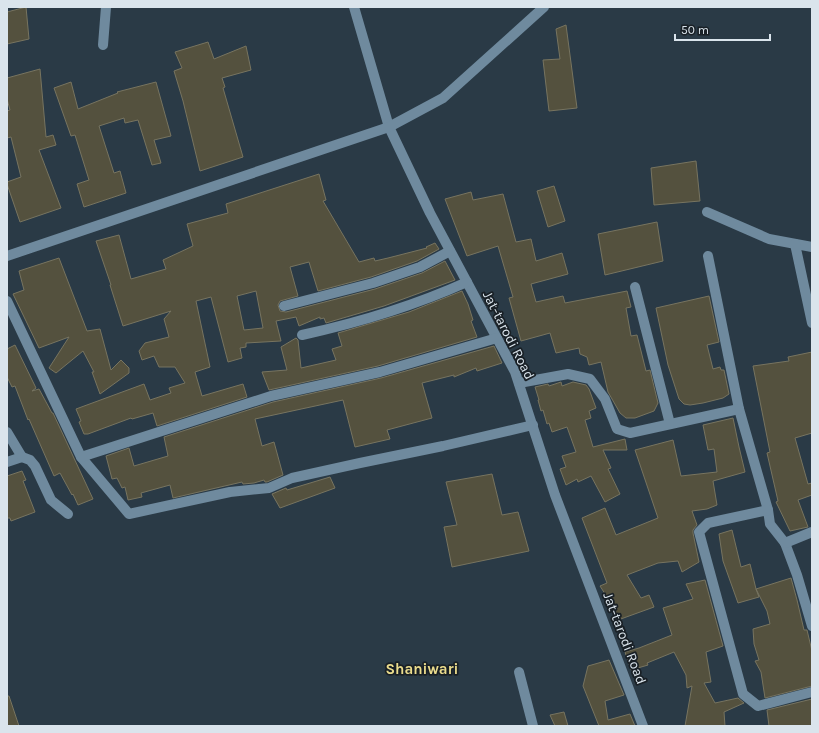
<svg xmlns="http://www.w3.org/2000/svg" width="819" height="733" font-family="Karla,sans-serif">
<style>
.building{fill:#54513e;stroke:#777460;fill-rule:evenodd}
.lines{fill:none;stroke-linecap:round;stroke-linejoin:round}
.minor{stroke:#6f8a9e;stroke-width:10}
.labels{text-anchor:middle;stroke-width:3.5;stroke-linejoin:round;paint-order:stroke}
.street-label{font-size:14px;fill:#dae4ec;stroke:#192026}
.neighbourhood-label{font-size:15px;font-weight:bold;fill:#ebdc8d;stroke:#192026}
</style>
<rect width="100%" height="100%" fill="#2a3a46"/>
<g class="building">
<polygon points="26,7 29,39 7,44 7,12"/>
<polygon points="566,25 577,108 549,111 543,60 560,59 556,29"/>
<polygon points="208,42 214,59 246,46 251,70 222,78 225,87 223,88 243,157 200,171 183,101 174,71 182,68 175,52"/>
<polygon points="40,69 46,137 53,135 56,145 39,150 61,208 20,222 7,184 7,182 21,177 11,137 7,138 7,111 10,110 7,99 7,78"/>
<polygon points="71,82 78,109 118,93 117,92 156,82 171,136 154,140 161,163 152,165 138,120 125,123 124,118 99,126 114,173 120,171 126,193 84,207 77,184 89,180 75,135 71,136 54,88"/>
<polygon points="696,161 700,201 654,205 651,168"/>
<path d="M319,174L326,200L323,201L359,262L374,258L375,261L388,258L427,248L426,247L435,243L439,249L417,261L371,277L318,291L309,262L290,267L298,296L280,301L278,305L280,311L286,312L375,289L422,273L445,261L455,280L384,306L326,323L324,318L320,319V317L299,326L296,317L276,321L281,341L246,343V347L240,348L242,358L228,362L211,297L196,301L210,367L195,372L202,396L243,384L247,397L157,426L153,413L132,419L131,418L88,434H84L79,422L81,421L76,409L144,384L150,400L171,393L169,388L185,383L175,367H159L154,356L142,360L139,351L145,343L169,337L164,319L171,311L123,326L110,285H111L96,241L119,235L131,279L166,269L163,260L193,246L187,224L228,213L226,204ZM256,291L263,328L244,330L237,296Z"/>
<polygon points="554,186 565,221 548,227 537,191"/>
<polygon points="471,192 473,200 503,194 516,242 531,239 536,261 562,253 568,274 531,284 536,302 563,296 565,303 627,291 631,307 626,308 631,336 637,335 646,371 650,370 658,403 654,411 635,418 626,418 620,413 608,392 601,362 589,365 587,357 580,354 579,348 556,353 550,333 521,341 509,298 513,297 498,246 467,256 445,199"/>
<polygon points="657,222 663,261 605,275 598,234"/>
<polygon points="59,258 87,331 100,329 111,370 121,360 129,368 129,373 100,394 92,372 94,372 83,351 56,373 49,368 69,337 39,348 13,294 24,290 19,271"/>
<polygon points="462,291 468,304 473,320 471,321 477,337 378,366 269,390 262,372 287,370 281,347 296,338 298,340 301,368 336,360 332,349 342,346 338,333 409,312"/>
<polygon points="709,296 719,342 707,345 713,369 720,367 721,370 724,370 729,394 723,398 703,403 690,405 684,404 679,399 668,365 656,308"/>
<polygon points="15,345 36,388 32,391 39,389 52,413 53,413 93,499 78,505 73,494 72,495 60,473 54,476 29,419 28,420 15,386 12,387 7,377 7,349"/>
<polygon points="494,346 502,363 477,371 476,368 454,377 454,375 422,383 432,418 387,430 390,439 355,447 343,400 255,419 262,446 274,442 283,475 267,482 265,482 264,480 254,483 243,484 242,482 173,498 170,485 141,493 142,497 128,500 125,487 122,488 117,478 112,479 106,456 129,448 134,466 168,456 164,437 273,402 381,378"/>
<polygon points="812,352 812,433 795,438 808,484 812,483 812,495 798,500 808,527 790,531 776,502 778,501 767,453 770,452 753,366 789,361 788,357"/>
<polygon points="561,382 562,386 573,382 586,385 589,389 596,408 589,411 591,418 585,420 593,447 625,439 627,450 603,450 611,468 608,469 620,494 605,502 591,476 578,482 577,479 566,485 560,469 566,467 562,456 576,452 567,427 552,432 549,423 547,424 543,410 541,411 538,400 539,400 535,387 548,384 549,386"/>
<polygon points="733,418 739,447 745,472 713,481 717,505 707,509 692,511 697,525 693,530 693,533 699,562 682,572 678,561 658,563 627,575 641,598 649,595 654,607 618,620 611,596 607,597 600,586 607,583 582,518 605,508 616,535 658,518 635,450 673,440 681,476 717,472 714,449 708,450 703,425"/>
<polygon points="22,471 26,480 23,481 35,512 11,521 10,518 7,518 7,476"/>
<polygon points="492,474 502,515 518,512 529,551 452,567 444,527 457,525 446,482"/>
<polygon points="330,477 335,488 280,508 272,494 286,488 287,490"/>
<polygon points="732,530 741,567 750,564 756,589 791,578 797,600 804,630 807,630 812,651 812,686 765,698 761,672 755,661 759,660 754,644 753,629 770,624 767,611 756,589 759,597 738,603 723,561 719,534"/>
<polygon points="705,580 723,646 706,652 711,682 704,683 715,703 738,698 744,703 724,712 725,726 685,726 692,686 687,688 686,675 674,652 647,663 648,665 631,670 625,652 639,648 672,635 663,608 693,599 686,584"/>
<polygon points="609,660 624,695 605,701 608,720 630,714 635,726 599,726 583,686 588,666"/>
<polygon points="7,696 9,696 19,726 7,726"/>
<polygon points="812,699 812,726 769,726 767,710"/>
<polygon points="564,712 568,726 555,726 550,715"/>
</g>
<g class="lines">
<g class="minor">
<polyline points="354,7 389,127 430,213 515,372 555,495 643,726"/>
<polyline points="103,45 106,7"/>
<polyline points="707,212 769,239 812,247"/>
<polyline points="795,244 812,323"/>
<polyline points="7,256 389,127 443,98 544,7"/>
<polyline points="708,256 739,409 768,510 770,524 785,543 797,575 812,626"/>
<polyline points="635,287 670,424"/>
<polyline points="7,301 81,457 129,514 230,492 269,488 292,478 360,463 443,446 533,425"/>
<polyline points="284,306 373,283 420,267 450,251"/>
<path d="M302,335C357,323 416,305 467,282"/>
<polyline points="519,383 568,374 590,379 605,399 617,429 630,433 739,409"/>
<polyline points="7,432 22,457 7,462"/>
<polyline points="22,457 30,460 35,466 51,500 68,514"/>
<polyline points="81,457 271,396 380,372 497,338"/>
<polyline points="768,510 708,523 699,532 743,694 758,706 812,692"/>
<polyline points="785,543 812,532"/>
<polyline points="519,672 533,726"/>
</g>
</g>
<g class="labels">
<g class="street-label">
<text transform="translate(509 335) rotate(63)" y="5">Jat-tarodi Road</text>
<text transform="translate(625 638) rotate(69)" y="5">Jat-tarodi Road</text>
</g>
<g class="neighbourhood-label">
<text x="422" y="674">Shaniwari</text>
</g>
</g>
<rect width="819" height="733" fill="none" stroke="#dae4ec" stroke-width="16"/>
<path d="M675 34v6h95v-6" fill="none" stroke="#dae4ec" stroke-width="2"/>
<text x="681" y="34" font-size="12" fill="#dae4ec" stroke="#192026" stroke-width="3" paint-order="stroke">50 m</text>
</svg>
